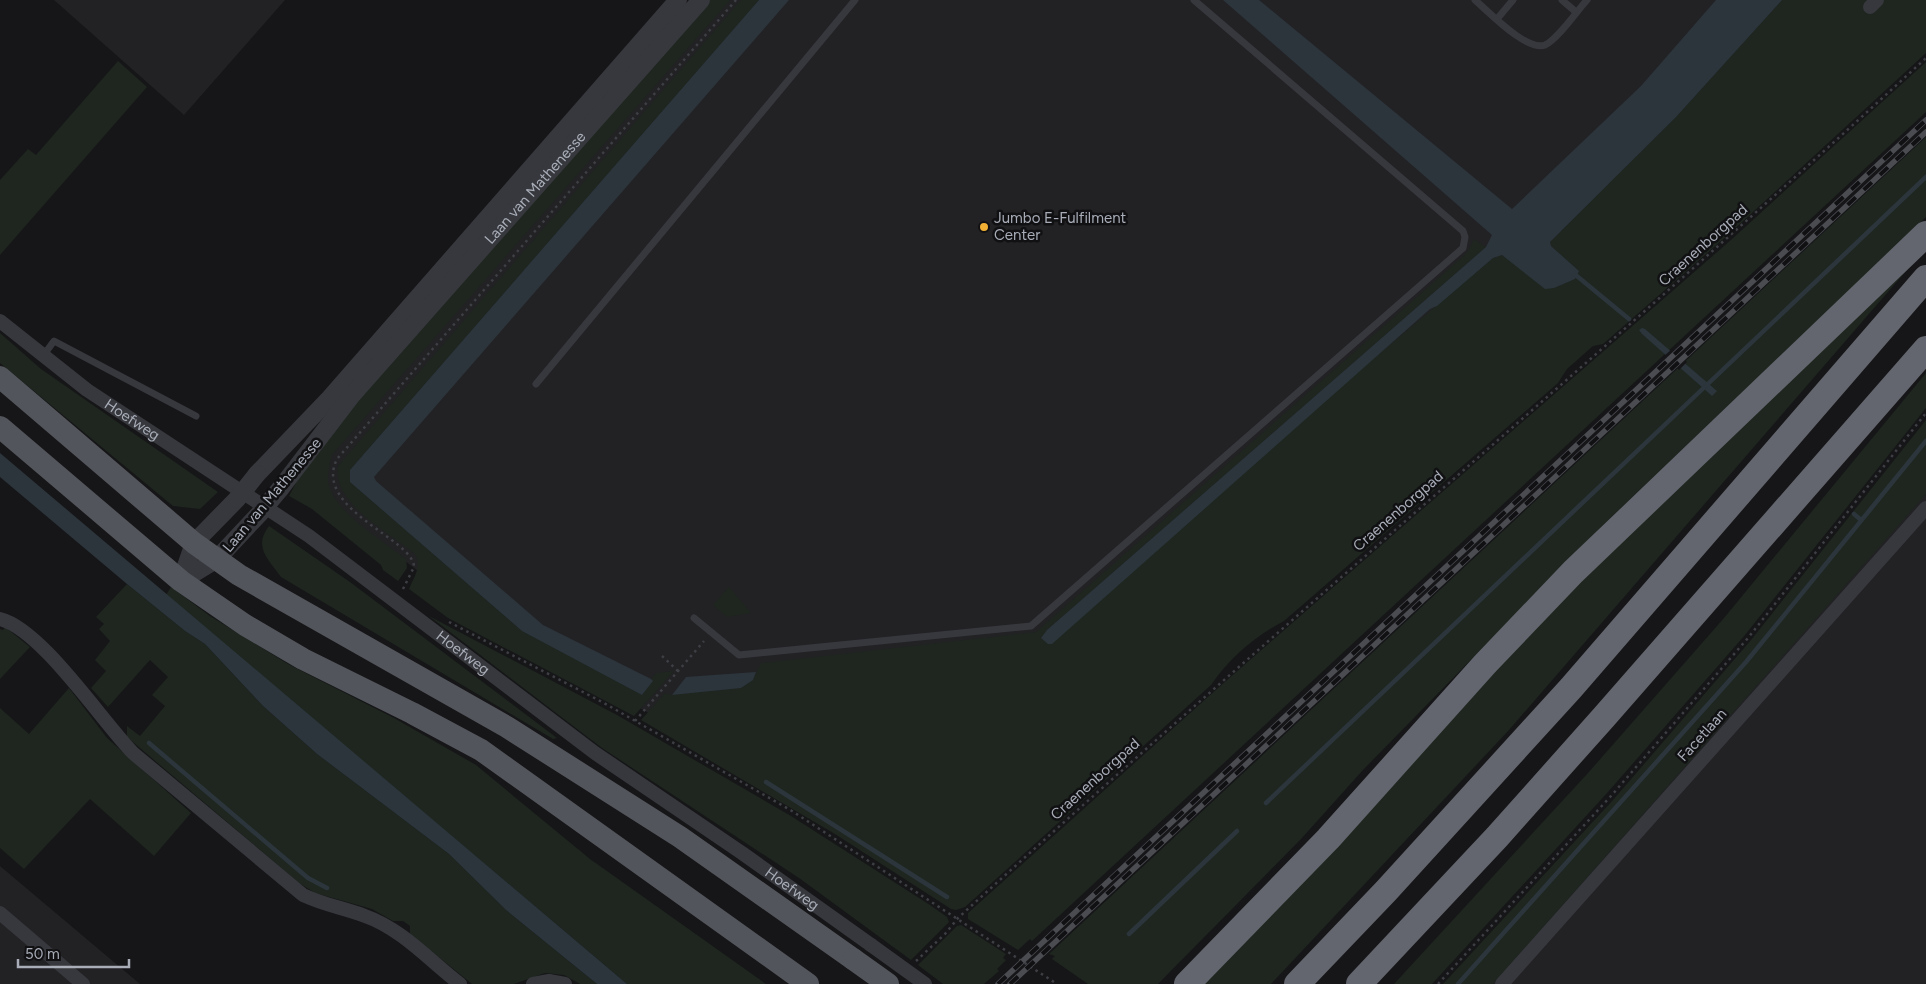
<svg xmlns="http://www.w3.org/2000/svg" width="1926" height="984" viewBox="0 0 1926 984" font-family="Figtree,sans-serif">
  <style>
    .built { fill: #222225 }
    .green { fill: #1e261f }
    .water { fill: #2c353c }
    .pier { fill: #161618 }
    .lines { fill: none; stroke-linecap: round; stroke-linejoin: round }
    .stream { stroke: #2c353c; stroke-width: 4.5 }
    .path { stroke: #3d3f44; stroke-width: 2.5; stroke-dasharray: 2.5 4; stroke-linecap: butt }
    .service { stroke: #37383d; stroke-width: 7 }
    .minor { stroke: #37383d; stroke-width: 14 }
    .tertiary { stroke: #37383d; stroke-width: 18 }
    .primary { stroke: #53555c; stroke-width: 22 }
    .motorway { stroke: #63666e; stroke-width: 26 }
    .rail-casing { stroke: #4a4c52; stroke-width: 5.5 }
    .rail { stroke: #111113; stroke-width: 4; stroke-dasharray: 11; stroke-linecap: butt }
    .minor-bridge { stroke: #37383d; stroke-width: 14 }
    .tertiary-bridge { stroke: #37383d; stroke-width: 18 }
    .primary-bridge { stroke: #53555c; stroke-width: 22 }
    .poi-dot { fill: #f2b134; stroke: #111113; stroke-width: 2 }
    .labels { text-anchor: middle; stroke-width: 5; stroke-linejoin: round; paint-order: stroke }
    .street-label { font-size: 15px; fill: #a8adb8; stroke: #111113 }
    .poi-label { font-size: 15px; fill: #a8adb8; stroke: #111113; text-anchor: start }
  </style>
  <rect width="100%" height="100%" fill="#161618"/>
  <path class="built" d="M54,0h231l-101,115z
    M726,0h1200l-968,891 -492,-283 -153,-118v-15z
    M1926,488v496h-443z
    M0,866l140,118h-140z"/>
  <path class="green" d="M710,0h20l-398,455c-3,11 -6,23 -2,34 11,27 53,52 76,70l1,9 -9,13 -15,-11 -2,-5 -69,-56 -23,-13 7,-13 -1,-5c128,-168 273,-322 415,-478z
    M741,0h18l-409,470v12l172,149 120,64 11,-14 -2,-2 5,-6 18,-2 -40,45 -186,-98 -39,-29c5,-12 13,-22 6,-35 -26,-22 -82,-49 -77,-88z
    M1782,0h144v53l-197,181 -126,110 -10,2 -26,23 -9,14 -274,238c-30,16 -53,36 -73,64l-246,222 -9,3 -5,-1 -116,-75 -194,-114 24,-27 7,2 69,-7 12,-8 8,-17 275,-31 431,-379 7,-14 12,8 -439,383 -5,8 451,-380 9,-3 52,33 21,-9 4,-8 -28,-25 -1,-4 126,-125z
    M118,61l29,26 -147,168v-75l28,-31 8,6z
    M1926,62v50l-894,829 -2,-2 -12,11 -50,-31v-6l250,-225 514,-449z
    M1926,137v80l-324,309 -239,244 -62,69 -143,145h-70l-36,-25 3,-3 -6,-2z
    M1926,248l-417,482 -238,254h-67l278,-307z
    M0,333l41,36 177,123 -18,17 -27,-3 -173,-143z
    M1926,373v35l-181,227 -137,157 -176,192h-38l194,-211 136,-155z
    M1926,420v74l-433,490h-50l170,-184 138,-160z
    M269,526l81,56 207,156 -4,1 -272,-162c-13,-18 -28,-30 -12,-51z
    M127,584l58,47 20,13 58,62 54,48 132,100 57,56 91,74h-17l-16,-9 -19,-2 -31,11h-42l-62,-50v-8l-7,-5h-10l-21,-12 -57,-16 -16,-10 -172,-146v-11l13,10 25,-30 -13,-11 16,-18 -18,-17 -42,47 -17,-19 15,-17 -11,-11 15,-19 -11,-12 5,-5 -8,-7z
    M171,587l39,29 78,48 106,54 82,47 114,94 176,125h-139l-461,-389z
    M729,587l22,26 -24,4 -14,-12z
    M429,616l188,99 174,101 139,89 17,12 2,5 -38,38 -112,-82 -197,-130z
    M5,627l25,20 -30,32v-50l3,1z
    M69,688l38,50 84,75 -37,43 -64,-57 -66,70 -24,-21v-140l29,26z
    M961,925l45,29 -3,4 3,2 -9,9 2,2 -15,13h-41l-25,-19 39,-39z"/>
  <path class="water" d="M759,0h30l-415,477 2,4 167,144 108,54 2,2 -11,14 -120,-64 -172,-149v-12z
    M1223,0h36l253,209 129,-123 75,-86h66l-106,117 -126,125 1,4 28,25 -4,8 -21,9 -9,1 -43,-34 -9,3 -56,48 -7,3 -378,335h-4l-7,-6 6,-8 439,-383 6,-12z
    M1642,328l3,1 72,62 -5,5 -70,-62 -3,-4z
    M0,453l627,531h-30l-91,-74 -57,-56 -132,-100 -54,-48 -58,-62 -20,-13 -58,-47 -127,-107z
    M756,672l-3,8 -12,8 -69,7 14,-18z"/>
  <path class="pier" d="M1672,349l15,13 -8,8 -15,-14z"/>
  <g class="lines">
    <path class="stream" d="M1572,272l57,47
      M1854,514l7,6
      M149,743l159,135 19,10
      M766,782l181,115
      M1266,803l660,-626
      M1129,934l108,-103
      M1458,984l288,-322 180,-221"/>
    <path class="path" d="M403,589l11,-22c0,-28 -102,-58 -77,-108l399,-459
      M449,622l155,81 188,108 265,173
      M662,656l16,15
      M635,721l69,-80
      M916,961l29,-27 13,-16c319,-291 651,-568 968,-860
      M1438,984l173,-188 137,-158 178,-225"/>
    <path class="service" d="M1475,0c14,12 52,52 70,45 12,-5 32,-34 42,-45
      M1562,0l14,12
      M1497,19l16,-19
      M43,356l11,-15 142,75
      M536,384l319,-384
      M694,618l45,37 292,-29 432,-378 2,-11 -2,-6 -269,-231"/>
    <g class="minor">
      <path d="M1870,7l7,-7"/>
      <path id="s1" d="M0,321l87,69 222,146 286,217 147,100 129,92"/>
      <path d="M0,619c41,10 101,101 133,134l170,142c21,10 41,13 62,21 37,13 65,45 95,68"/>
      <path d="M0,913l83,71"/>
      <path d="M533,984l16,-3 16,3"/>
      <path d="M1502,984l424,-476"/>
    </g>
    <g class="tertiary">
      <path d="M257,474l73,-76 348,-398"/>
      <path id="s2" d="M280,489l72,-94 349,-395"/>
      <path d="M181,581l36,-22 43,-46"/>
      <path d="M181,581l13,-38 43,-44"/>
    </g>
    <path class="primary" d="M0,377l194,166 45,32 268,152 173,110 173,122
      M0,427l181,154 64,44 58,34 109,54 69,37 327,234"/>
    <path class="motorway" d="M1187,984l141,-145 157,-175 88,-92 353,-338
      M1297,984l89,-93 185,-203 355,-410
      M1359,984l138,-147 107,-120 322,-368"/>
    <g class="rail-casing">
      <path id="rail" d="M998,984l928,-864
        M1010,984l916,-852"/>
    </g>
    <use href="#rail" class="rail"/>
    <path class="minor-bridge" d="M871,945l54,39"/>
    <path class="tertiary-bridge" d="M237,499l20,-25
      M260,513l20,-24"/>
    <path class="primary-bridge" d="M853,959l35,25"/>
  </g>
  <circle class="poi-dot" cx="984" cy="227" r="5"/>
  <g class="labels">
    <g class="street-label">
      <text dy="5" stroke="none"><textPath href="#s2" startOffset="395">Laan van Mathenesse</textPath></text>
      <text transform="translate(1703 245) rotate(-42)" y="5">Craenenborgpad</text>
      <text dy="5" stroke="none"><textPath href="#s1" startOffset="165">Hoefweg</textPath></text>
      <text transform="translate(272 495) rotate(-50)" y="5">Laan van Mathenesse</text>
      <text transform="translate(1398 511) rotate(-41)" y="5">Craenenborgpad</text>
      <text dy="5" stroke="none"><textPath href="#s1" startOffset="570">Hoefweg</textPath></text>
      <text transform="translate(1702 735) rotate(-48)" y="5">Facetlaan</text>
      <text transform="translate(1095 779) rotate(-42)" y="5">Craenenborgpad</text>
      <text dy="5" stroke="none"><textPath href="#s1" startOffset="975">Hoefweg</textPath></text>
    </g>
    <g class="poi-label">
      <text x="994" y="223">Jumbo E-Fulfilment<tspan x="994" dy="17">Center</tspan></text>
    </g>
  </g>
  <path d="M18 959v8h111v-8" fill="none" stroke="#a8adb8" stroke-width="2.5"/>
  <text x="25" y="959" font-size="15" fill="#a8adb8" stroke="#111113" stroke-width="4" paint-order="stroke">50 m</text>
</svg>
